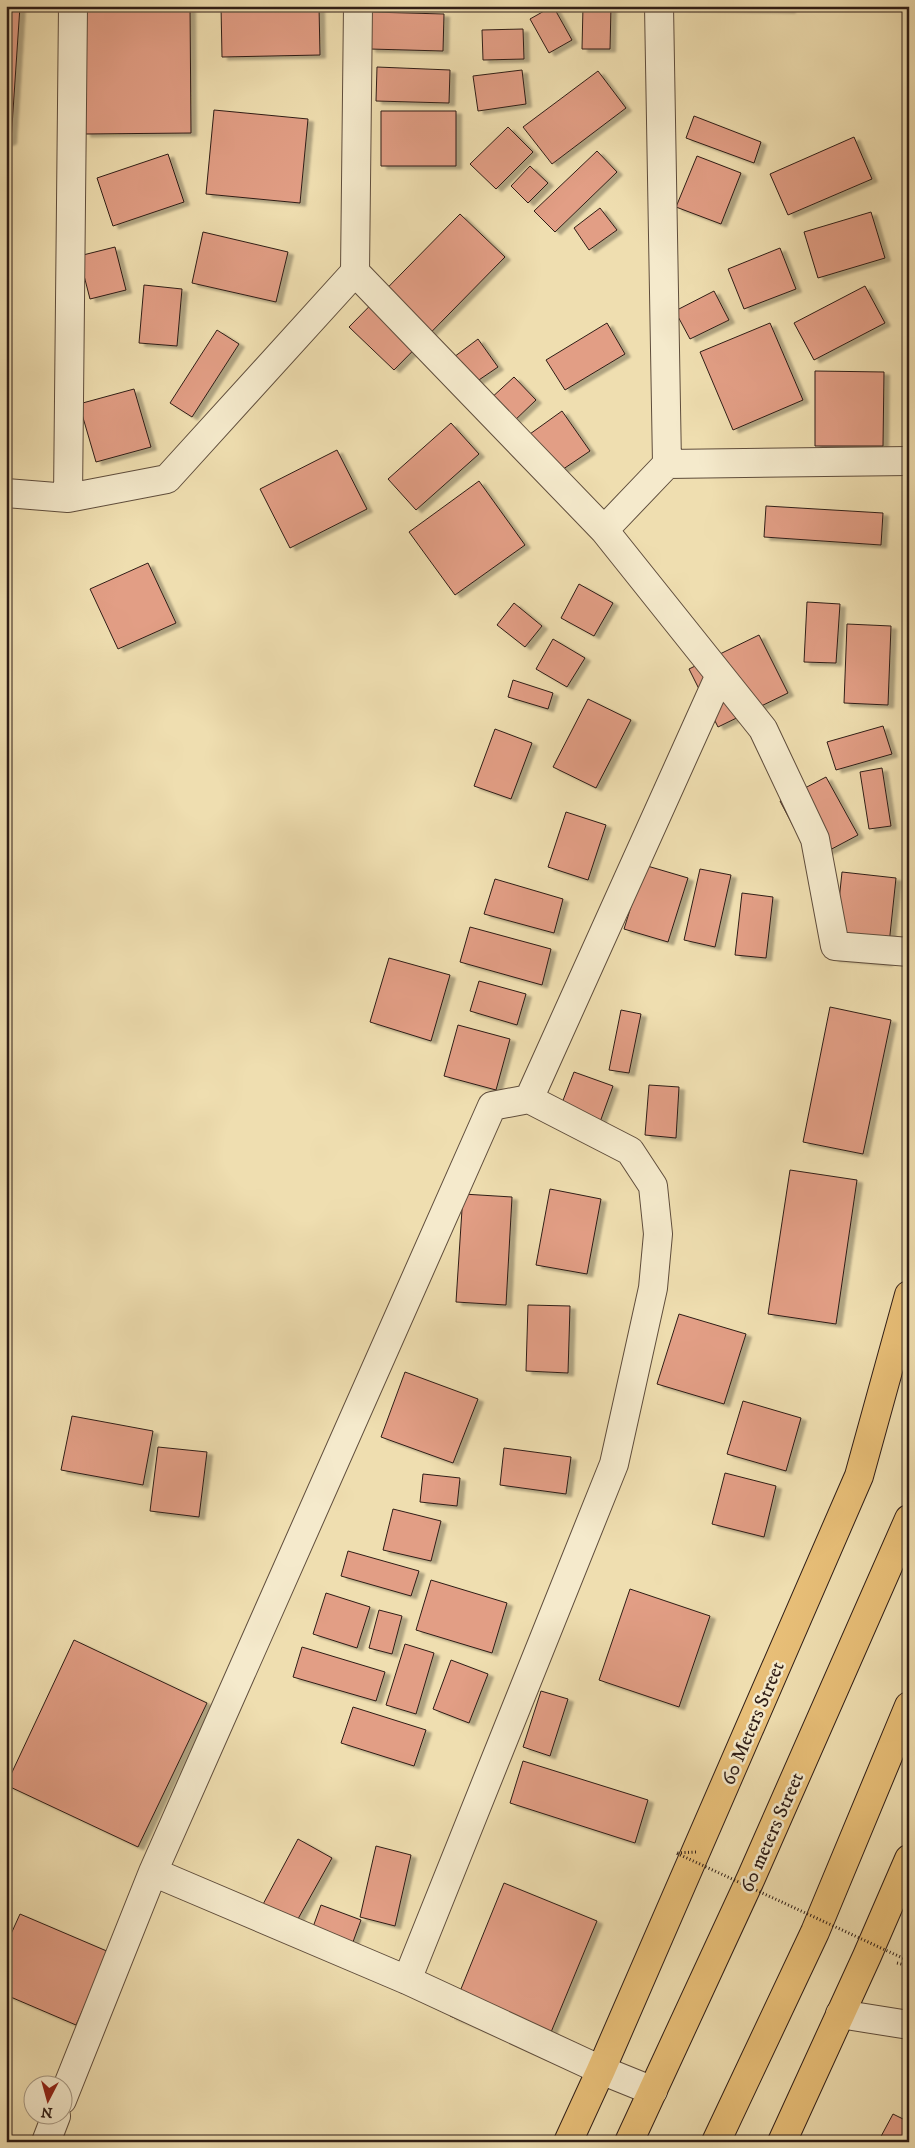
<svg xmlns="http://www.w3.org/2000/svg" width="915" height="2148" viewBox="0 0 915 2148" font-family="'IM FELL DW Pica',serif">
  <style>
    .building { fill: #e29e85; stroke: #2f1d16; filter: url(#shadow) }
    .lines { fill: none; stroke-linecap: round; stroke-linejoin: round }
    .minor-casing { stroke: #5f4d3c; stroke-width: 30 }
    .primary-casing { stroke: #2f1d16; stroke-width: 30 }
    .trunk-casing { stroke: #2f1d16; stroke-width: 30 }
    .path { stroke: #2f1d16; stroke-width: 3; stroke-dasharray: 1 2.5; stroke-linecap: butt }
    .minor { stroke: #f5eacc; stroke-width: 28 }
    .primary { stroke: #e8bf78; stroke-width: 28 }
    .trunk { stroke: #e8bf78; stroke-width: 28 }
    .path-bridge { stroke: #2f1d16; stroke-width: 3; stroke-dasharray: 1 2.5; stroke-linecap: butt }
    .labels { text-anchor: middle; stroke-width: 5; stroke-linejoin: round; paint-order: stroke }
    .street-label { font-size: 20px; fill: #2f1d16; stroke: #f5eacc }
  </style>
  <defs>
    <filter id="shadow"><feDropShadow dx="5.5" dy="3" stdDeviation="1" flood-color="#0004"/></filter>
  </defs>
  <rect width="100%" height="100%" fill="#efdeb0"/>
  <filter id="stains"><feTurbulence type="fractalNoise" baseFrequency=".004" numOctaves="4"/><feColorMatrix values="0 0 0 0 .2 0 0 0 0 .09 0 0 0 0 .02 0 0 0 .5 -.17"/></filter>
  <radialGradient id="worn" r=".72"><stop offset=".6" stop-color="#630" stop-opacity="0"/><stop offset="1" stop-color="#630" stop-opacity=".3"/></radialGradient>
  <path class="building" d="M6,6h14l-9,135 -5,2z
    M83,6h107l1,127 -106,1z
    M221,6h98l1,49 -98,2z
    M553,6l19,34 -23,13 -19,-34z
    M583,6h28l-1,43h-28z
    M682,6h108v4l-108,-2z
    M371,12l73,2 -1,37 -73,-2z
    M523,29l1,30 -41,1 -1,-30z
    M377,67l73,3 -1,33 -73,-2z
    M522,70l4,34 -48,7 -5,-35z
    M598,71l28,37 -74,56 -29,-37z
    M214,110l94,9 -8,84 -94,-9z
    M381,111h75v55h-75z
    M694,116l67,26 -7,21 -68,-25z
    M508,127l25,25 -37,37 -26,-25z
    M854,137l18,42 -84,36 -18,-41z
    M597,151l20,21 -62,60 -21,-21z
    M168,154l16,48 -71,24 -16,-48z
    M697,156l44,17 -20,51 -45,-17z
    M530,166l18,17 -20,20 -17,-17z
    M600,208l17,22 -28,20 -15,-22z
    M871,212l14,46 -67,20 -14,-46z
    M460,214l45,43 -111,113 -45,-43z
    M203,232l85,20 -12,50 -84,-19z
    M115,247l11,43 -36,9 -11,-43z
    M780,248l16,41 -52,20 -16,-40z
    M144,285l38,4 -5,57 -38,-3z
    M865,286l20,37 -71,37 -20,-37z
    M714,291l15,29 -39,19 -15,-28z
    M607,323l18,31 -60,36 -19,-30z
    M770,323l33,77 -70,30 -33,-78z
    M217,330l22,14 -47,73 -22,-14z
    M478,339l20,28 -25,17 -19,-27z
    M815,371l69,1 -1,74h-68z
    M514,377l22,23 -24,23 -23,-23z
    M134,389l17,58 -55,15 -17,-58z
    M562,411l28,40 -40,27 -27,-39z
    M451,423l28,31 -63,56 -28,-31z
    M337,450l30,59 -77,39 -30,-59z
    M479,481l46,64 -70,50 -46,-63z
    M766,506l117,7 -2,32 -117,-8z
    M148,563l28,60 -58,26 -28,-60z
    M579,584l34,19 -19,33 -33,-18z
    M807,602l33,2 -4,59 -32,-1z
    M514,603l28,23 -17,21 -28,-22z
    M847,624l44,2 -3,79 -44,-2z
    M759,635l29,58 -70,34 -29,-58z
    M553,639l32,19 -18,29 -31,-18z
    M513,680l40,13 -5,16 -40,-12z
    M588,699l43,21 -35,68 -43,-21z
    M883,726l9,28 -56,16 -9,-28z
    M495,729l37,14 -21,56 -37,-13z
    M882,768l9,58 -22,3 -9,-57z
    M826,777l32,58 -47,25 -31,-59z
    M566,812l40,13 -18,55 -40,-13z
    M644,865l44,13 -20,64 -44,-13z
    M700,869l31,6 -16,72 -31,-7z
    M842,872l54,6 -9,85 -54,-5z
    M495,879l68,20 -9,34 -70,-19z
    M742,893l31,4 -7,61 -31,-3z
    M470,927l81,22 -9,36 -82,-23z
    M389,958l61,17 -19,66 -61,-19z
    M479,981l47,13 -9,31 -47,-14z
    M830,1007l61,13 -28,134 -60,-12z
    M621,1010l20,4 -12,59 -20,-3z
    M458,1025l52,14 -14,51 -52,-14z
    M574,1072l39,14 -18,50 -40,-15z
    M649,1085l30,2 -3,51 -31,-3z
    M790,1170l67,10 -21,144 -68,-10z
    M550,1189l51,10 -14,75 -51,-9z
    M463,1194l49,3 -6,108 -50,-3z
    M528,1305l42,1 -2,67 -42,-2z
    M679,1314l67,20 -22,70 -67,-20z
    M405,1372l73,27 -25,64 -72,-26z
    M743,1401l58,17 -15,53 -59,-17z
    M72,1416l81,15 -10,54 -82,-15z
    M158,1447l49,5 -8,65 -49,-6z
    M504,1448l67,9 -5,37 -66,-9z
    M725,1473l51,13 -12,51 -52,-13z
    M423,1474l37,4 -3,28 -37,-4z
    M393,1509l48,12 -10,40 -48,-11z
    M348,1551l71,20 -8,25 -70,-20z
    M431,1580l76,23 -15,50 -76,-23z
    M630,1589l80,27 -31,91 -80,-27z
    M326,1593l44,14 -13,41 -44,-14z
    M379,1610l23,6 -10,38 -23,-6z
    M74,1640l133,63 -69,144 -132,-62z
    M405,1644l29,9 -18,61 -30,-9z
    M302,1647l83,25 -9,29 -83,-24z
    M451,1660l37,14 -19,49 -36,-14z
    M541,1691l27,8 -18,57 -27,-9z
    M353,1707l73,23 -12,36 -73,-23z
    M523,1761l125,39 -13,43 -125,-40z
    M298,1839l34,19 -38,68 -33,-18z
    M376,1846l35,9 -16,71 -35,-9z
    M504,1883l93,38 -55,133 -92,-38z
    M321,1905l40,15 -8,22 -40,-15z
    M20,1914l89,38 -33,73 -70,-30v-50z
    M893,2114l16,8v20h-31z"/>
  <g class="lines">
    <g class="minor-casing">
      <path id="minor" d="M659,6l8,458
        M355,272l249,258 159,199 52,110 20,107 74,6
        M6,493l62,5 99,-19 188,-207 3,-266
        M68,498l5,-492
        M604,530l63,-66 242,-3
        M153,1872l254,108 194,90 52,21
        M407,1980l207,-516 39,-176 5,-54 -5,-48 -23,-35 -101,-52
        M840,2014l69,11
        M62,2100l91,-228 339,-766 37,-7 190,-422
        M46,2142l10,-26"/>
    </g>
    <g class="primary-casing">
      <path id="primary" d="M568,2142l33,-72 258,-594 50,-181
        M782,2142l85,-186 42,-97"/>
    </g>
    <g class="trunk-casing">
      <path id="trunk" d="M629,2142l122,-264 158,-359
        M716,2142l99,-210 94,-226"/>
    </g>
    <path class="path" d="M897,1963l12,3"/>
    <use href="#minor" class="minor"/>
    <use href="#primary" class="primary"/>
    <use href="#trunk" class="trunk"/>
    <path class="path-bridge" d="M696,1852l-20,1 233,108"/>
  </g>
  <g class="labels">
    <g class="street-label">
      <text transform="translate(752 1723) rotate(-67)" y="7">60 Meters Street</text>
      <text transform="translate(771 1832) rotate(-66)" y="7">60 meters Street</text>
    </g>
  </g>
  <rect width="915" height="2148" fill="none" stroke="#efdeb0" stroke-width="25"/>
  <rect x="8" y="8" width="900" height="2133" fill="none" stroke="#2f1d16" stroke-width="2.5"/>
  <rect x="12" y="12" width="890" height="2123" fill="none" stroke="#2f1d16"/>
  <g transform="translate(48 2100) rotate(186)"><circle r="24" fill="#f5eacc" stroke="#a69883"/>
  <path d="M0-4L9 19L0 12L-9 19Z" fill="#8f2418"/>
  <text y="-8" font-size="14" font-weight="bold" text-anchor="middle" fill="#2f1d16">N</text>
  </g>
  <rect width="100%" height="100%" filter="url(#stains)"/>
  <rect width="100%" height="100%" fill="url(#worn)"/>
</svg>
